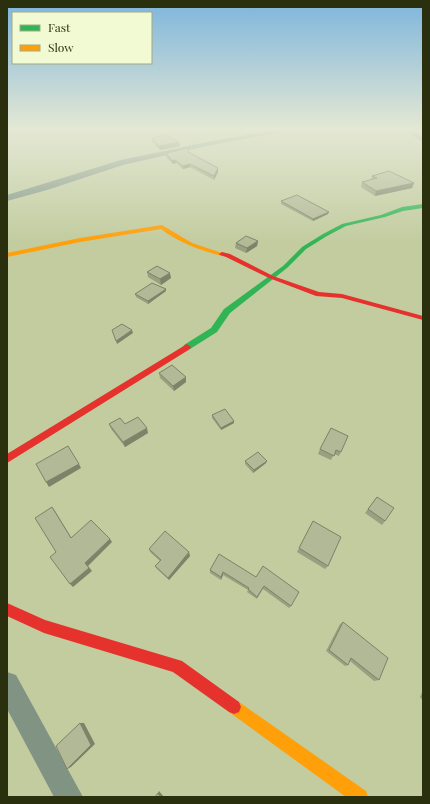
<svg xmlns="http://www.w3.org/2000/svg" width="430" height="804" viewBox="0 0 430 804" font-family="'Playfair Display',serif">
  <style>
    .lines { fill: none; stroke-linecap: round; stroke-linejoin: round }
    .street { fill: #819484; fill-rule: evenodd }
    .fast { fill: #30b455; fill-rule: evenodd }
    .slow { fill: #ff9f0a; fill-rule: evenodd }
    .jam { fill: #e5322d; fill-rule: evenodd }
    .wall { fill: #999f81 }
    .shaded-wall { fill: #7d8269 }
    .building { fill: #b2b996; stroke: #7d8269 }
  </style>
  <rect width="100%" height="100%" fill="#c2cc9f"/>
  <g class="lines">
    <path class="street" d="M275,130h17l-85,16 -84,19 -76,25 -40,11v-6l114,-35 86,-18z
      M404,130h9l10,7v5z
      M7,672l9,3 67,122h-29l-47,-88z"/>
    <path class="fast" d="M423,204v4l-20,3 -18,6 -39,9 -19,10 -21,13 -19,19 -57,45 -13,19 -27,17h-6l-1,-2 1,-2 27,-17 13,-19 59,-43 19,-19 21,-13 19,-10 39,-9 21,-8z"/>
    <path class="slow" d="M162,225l30,18 33,11 -3,2c-22,-6 -43,-13 -61,-27l-81,13 -73,15v-4l73,-15z
      M234,700l5,2 127,89 2,6h-22l-117,-85 -2,-5 2,-5z"/>
    <path class="jam" d="M222,252l8,2 43,22 46,16 23,2 81,22v4l-81,-22 -26,-2 -47,-18 -43,-21 -6,-2 -1,-1z
      M187,344l4,3 -1,2 -183,114v-9z
      M7,603l38,17 137,41 57,41 2,5 -2,5 -5,2 -5,-2 -56,-40 -129,-39 -37,-17z"/>
  </g>
  <path class="wall" d="M152,138l28,8 -20,4 -8,-8z
    M189,152l29,16v4l-4,8 -24,-13 -7,2 -7,-6 -3,1 -7,-7v-4z
    M372,176l42,7 -2,5 -37,8 -14,-9 1,-5 9,-2z
    M281,201l47,13 -15,7 -32,-17z
    M258,241l-1,5 -11,7 -11,-5 1,-5z
    M147,272l24,6 -10,7 -13,-8z
    M166,291l-18,13 -12,-7 -1,-3z
    M159,373l27,9 -12,9 -14,-13z
    M212,415l22,8 -13,7 -9,-12z
    M109,424h16l23,9 -23,14 -14,-18z
    M348,436l-9,20 -5,-2 -3,6 -13,-6 2,-5z
    M245,461h22l-1,2 -13,10 -8,-9z
    M377,497l8,24 -3,4 -17,-12z
    M313,521l15,45 -3,3 -28,-17z
    M149,549l41,7 -21,24 -12,-11 -2,-3 5,-5 -10,-9z
    M210,570l46,7 35,29 -2,2 -26,-19 -6,10 -10,-7 1,-2 -25,-15 -2,5 -11,-7z
    M343,622l36,58 -5,1 -24,-20 -2,4 -3,1 -19,-15 14,-27z
    M423,690v11l-3,-4z"/>
  <path class="shaded-wall" d="M179,142l1,4 -20,4 -1,-4z
    M175,160l1,3 -3,1 -1,-3z
    M190,164v3l-7,2v-3z
    M218,168v4l-4,8v-4z
    M414,183l-2,5 -37,8 1,-5z
    M329,212l-1,2 -15,7v-2z
    M258,241l-1,5 -11,7 1,-5z
    M170,273l1,5 -10,7 -1,-6z
    M166,289v2l-18,13v-3z
    M132,330l1,3 -16,11 -1,-3z
    M186,377v5l-12,9 -1,-5z
    M234,421v2l-13,7v-2z
    M147,428l1,5 -23,14 -2,-5z
    M267,461l-1,2 -13,10 1,-3z
    M79,464l2,4 -32,19 -3,-5z
    M52,507l3,4 19,31 -3,-4z
    M110,539l2,3 -24,24 4,5 -19,16 -3,-3 15,-21z
    M189,552l1,4 -21,24 -1,-2z
    M223,572v3l-2,5v-3z
    M80,723h4l11,21 -24,23 -4,2z
    M159,791l5,6h-4l-2,-4z"/>
  <path class="building" d="M167,135l12,7 -20,4 -7,-8z
    M189,148l-1,4 30,16 -4,8 -24,-12 -7,2 -8,-6 -3,1 -6,-8z
    M389,171l25,12 -38,8 -14,-9 15,-4 -5,-2z
    M297,195l32,17 -16,7 -32,-18z
    M246,236l12,5 -11,7 -11,-5z
    M157,266l13,7 -10,6 -13,-7z
    M152,283l14,6 -18,12 -13,-7z
    M122,324l10,6 -16,11 -4,-11z
    M172,365l14,12 -13,9 -14,-13z
    M225,409l9,12 -13,7 -9,-13z
    M138,417l9,11 -24,14 -14,-18 11,-6 5,6z
    M331,428l17,8 -7,16 -5,-2 -2,6 -14,-7z
    M68,446l11,18 -33,18 -10,-18z
    M258,452l9,9 -13,9 -9,-9z
    M377,497l17,11 -9,13 -17,-12z
    M52,507l19,31 20,-18 19,19 -25,24 4,5 -19,16 -20,-27 6,-5 -21,-34z
    M313,521l28,16 -13,29 -29,-18z
    M165,531l24,21 -21,26 -13,-12 6,-6 -12,-11z
    M219,554l37,23 7,-11 36,26 -8,14 -27,-20 -7,11 -9,-8 1,-1 -26,-16 -2,5 -11,-7z
    M343,622l45,36 -9,22 -28,-22 -3,7 -19,-15z
    M80,723l11,22 -24,24 -11,-23z
    M158,793l2,4h-5z"/>
  <linearGradient id="sky" x2="0" y2="1"><stop stop-color="#7eb5dc"/><stop offset="0.53" stop-color="#e4e8d4"/><stop offset="1" stop-color="#e4e8d4" stop-opacity="0"/></linearGradient>
  <rect width="430" height="243" fill="url(#sky)"/>
  <rect width="430" height="804" fill="none" stroke="#2a300e" stroke-width="16"/>
  <rect x="12" y="12" width="140" height="52" fill="#f1fad2" stroke="#a1a984"/>
  <rect x="20" y="25" width="20" height="6" fill="#30b455" stroke="#a1a984"/>
  <text x="48" y="32" font-size="12" fill="#2a300e">Fast</text>
  <rect x="20" y="45" width="20" height="6" fill="#ff9f0a" stroke="#a1a984"/>
  <text x="48" y="52" font-size="12" fill="#2a300e">Slow</text>
</svg>
